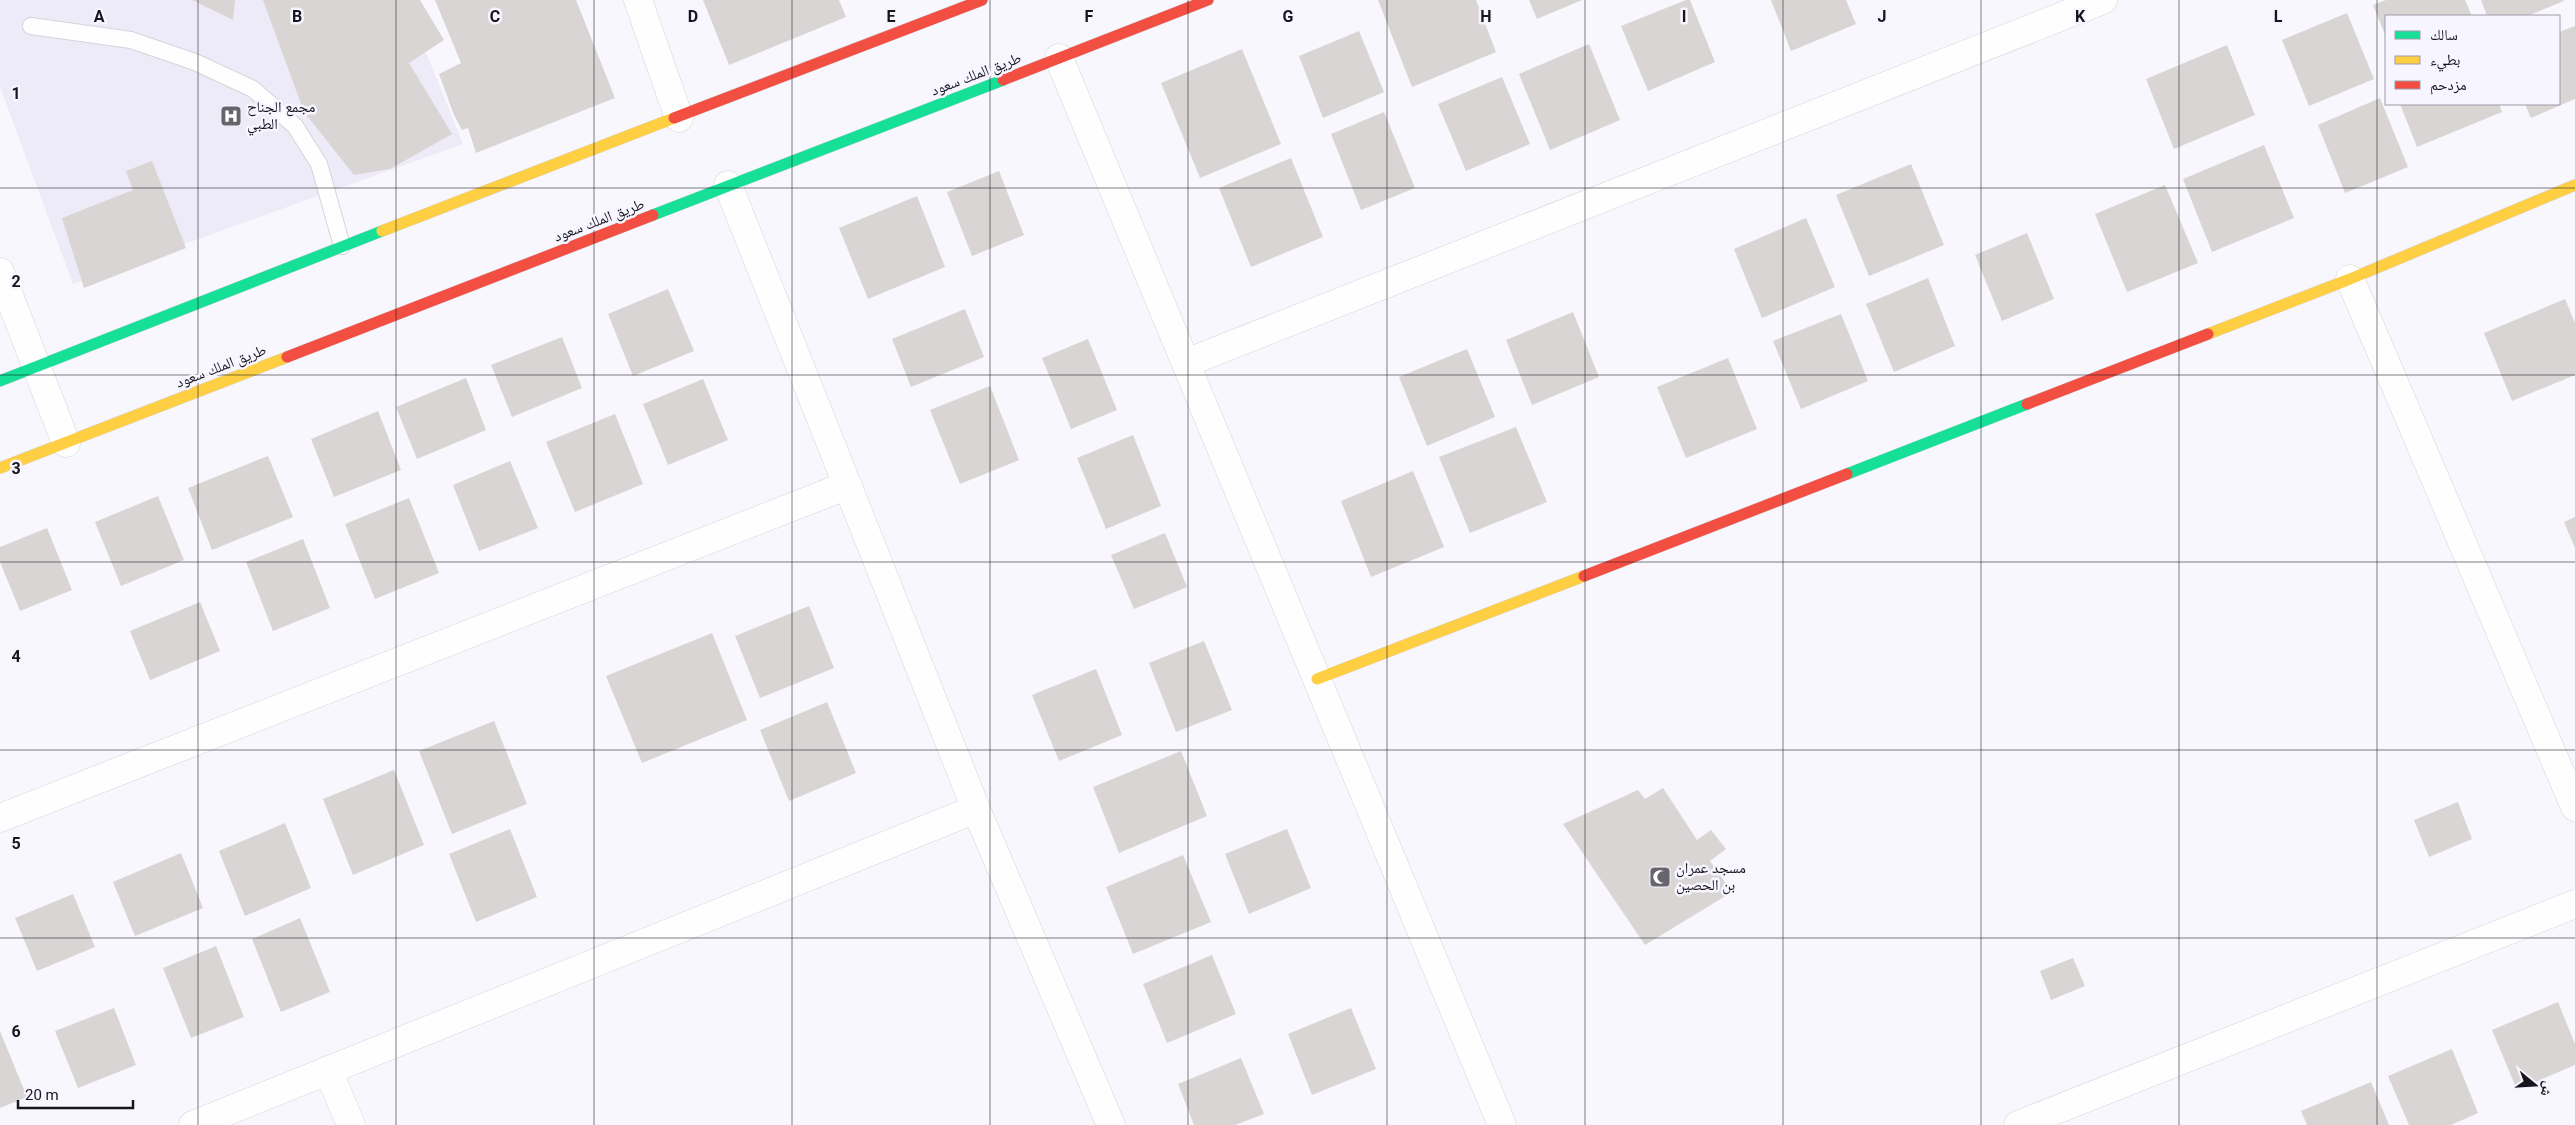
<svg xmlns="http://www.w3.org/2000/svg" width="2575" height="1125" viewBox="0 0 2575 1125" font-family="Roboto,'Noto Naskh Arabic',sans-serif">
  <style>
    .built { fill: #edebf8 }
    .building { fill: #d9d5d4 }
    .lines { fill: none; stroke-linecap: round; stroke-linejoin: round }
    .lane-casing { stroke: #d6d4db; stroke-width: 18 }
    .street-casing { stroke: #d6d4db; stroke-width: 29 }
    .fast-casing { stroke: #d6d4db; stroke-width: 12 }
    .slow-casing { stroke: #d6d4db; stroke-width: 12 }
    .jam-casing { stroke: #d6d4db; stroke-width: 12 }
    .lane { stroke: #fefeff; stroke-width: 16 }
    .street { stroke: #fefeff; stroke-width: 28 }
    .fast { stroke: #16e098; stroke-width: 11 }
    .slow { stroke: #ffcf43; stroke-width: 11 }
    .jam { stroke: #f24e42; stroke-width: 11 }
    .grid { fill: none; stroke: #17151e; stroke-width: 1; stroke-opacity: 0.55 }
    .labels { text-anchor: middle; stroke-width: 5; stroke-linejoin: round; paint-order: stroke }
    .street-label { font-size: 15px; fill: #17151e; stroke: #f7f5ff }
    .poi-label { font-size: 15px; fill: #17151e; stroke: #f7f5ff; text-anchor: start }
    .grid-label { font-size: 16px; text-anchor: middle; font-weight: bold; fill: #17151e; stroke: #f7f5ff; stroke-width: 5; stroke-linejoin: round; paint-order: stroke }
  </style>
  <rect width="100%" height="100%" fill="#f8f7fd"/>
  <path class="built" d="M0,0h405l58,144 -390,140 -73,-197z"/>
  <path class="building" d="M192,0h43l-2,20z
    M263,0h157l24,40 -35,23 43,71 -62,35 -36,6 -50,-63z
    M435,0h141l39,98 -139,55 -8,-25 -6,2 -8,-15 -15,-41 22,-11z
    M703,0h136l7,17 -117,48z
    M1378,0h98l20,52 -84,35z
    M1529,0h53l-45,19z
    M1686,0h4l25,62 -67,29 -27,-65z
    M1771,0h75l10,24 -65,27z
    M2386,0h79l7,16h-86v21l-13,-32z
    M2481,0h82l1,1 -37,15h-40z
    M2347,13l27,66 -65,27 -27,-66z
    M2575,26v73l-44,19 -6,-14h34v-72z
    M1359,31l25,61 -61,26 -24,-62z
    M1589,44l31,76 -70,30 -31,-76z
    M2227,45l28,70 -81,34 -28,-70z
    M1242,49l39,95 -81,34 -39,-95z
    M1502,77l28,67 -64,27 -28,-67z
    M2380,98l28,69 -63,26 -27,-68z
    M2400,104h99l3,8 -85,35z
    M1384,112l31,76 -54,22 -30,-76z
    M2264,145l30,73 -82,34 -29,-73z
    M1291,158l32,79 -72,30 -32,-79z
    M152,161l34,87 -102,40 -22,-70 71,-28 -7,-19z
    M1911,164l33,81 -75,31 -33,-81z
    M999,171l25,64 -52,21 -25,-64z
    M2165,185l33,78 -71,29 -32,-78z
    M917,196l28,71 -77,32 -29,-71z
    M1806,218l29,69 -73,31 -28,-69z
    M2027,233l27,66 -52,22 -27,-66z
    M1928,278l27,68 -61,26 -28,-68z
    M668,289l26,62 -61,25 -25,-62z
    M2565,299l10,24v52l-63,26 -28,-68z
    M965,309l19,48 -73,30 -19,-48z
    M1573,312l26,65 -67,28 -26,-65z
    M1841,314l27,67 -67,28 -28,-68z
    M562,337l20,51 -70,29 -21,-52z
    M1088,339l29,71 -46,19 -29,-71z
    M1467,349l28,68 -68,29 -28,-69z
    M1728,358l29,71 -71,29 -29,-71z
    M466,378l20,52 -69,29 -21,-52z
    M703,379l25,61 -60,25 -25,-61z
    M990,386l29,74 -59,24 -30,-74z
    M378,411l23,59 -67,27 -23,-58z
    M615,414l28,70 -68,28 -29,-70z
    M1516,427l31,75 -77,31 -31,-76z
    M1133,435l28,71 -55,23 -29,-71z
    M268,456l25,61 -81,33 -24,-62z
    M510,461l28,67 -59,23 -26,-66z
    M1413,471l31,76 -73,30 -30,-76z
    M158,496l26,64 -63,26 -26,-64z
    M409,498l30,75 -64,26 -30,-75z
    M2575,517v31l-11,-26z
    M47,528l25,62 -52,21 -20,-49v-15z
    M1165,533l22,54 -53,22 -23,-54z
    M303,539l27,69 -57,23 -27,-69z
    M200,602l20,49 -70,29 -20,-49z
    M809,606l25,62 -74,30 -25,-62z
    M712,633l35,87 -105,43 -36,-87z
    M1204,641l28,69 -56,22 -27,-69z
    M1096,669l26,66 -63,26 -27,-66z
    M827,702l29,71 -67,28 -29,-71z
    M494,721l33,83 -75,30 -33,-83z
    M1181,751l26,65 -88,37 -26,-66z
    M394,770l30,75 -71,30 -30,-76z
    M1663,788l34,52 14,-10 15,19 -16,12 22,31 -87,53 -82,-121 75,-34 7,9z
    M2458,802l14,37 -43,18 -15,-37z
    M285,823l26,65 -66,28 -26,-65z
    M510,829l27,68 -61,25 -27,-68z
    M1287,829l24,59 -62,26 -24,-60z
    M181,853l22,55 -68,28 -22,-54z
    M1183,855l28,67 -78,32 -27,-67z
    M73,894l22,53 -58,24 -22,-53z
    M300,918l30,74 -49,20 -29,-73z
    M216,946l28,71 -53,21 -28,-70z
    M1212,955l24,59 -69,29 -24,-59z
    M2073,958l12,28 -34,14 -11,-29z
    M2558,1002l17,42v21l-58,25 -25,-60z
    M114,1008l22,57 -58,23 -23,-57z
    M1351,1008l25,61 -64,26 -24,-61z
    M0,1031l27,66 -27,11z
    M2452,1049l26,64 -27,12h-42l-21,-49z
    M1241,1058l23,56 -29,11h-41l-16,-41z
    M2371,1082l18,43h-82l-6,-14z"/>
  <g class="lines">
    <g class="lane-casing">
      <path id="lane" d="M31,26l100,14 64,22 58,27 42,37 24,38 23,82"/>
    </g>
    <g class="street-casing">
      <path id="street" d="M638,0l41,118
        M1059,58l443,1067
        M728,185l248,624 135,316
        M0,272l66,171
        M2350,279l225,528
        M1186,363l917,-363
        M0,818l848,-333
        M328,1070l23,55
        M193,1125l783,-316
        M2018,1125l557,-221"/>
    </g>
    <g class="fast-casing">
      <path id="fast" d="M653,215l350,-135
        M0,381l382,-150
        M1847,474l180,-70"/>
    </g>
    <g class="slow-casing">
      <path id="slow" d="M382,231l292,-113
        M2208,334l142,-55 225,-94
        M0,468l287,-111
        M1317,679l267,-103"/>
    </g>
    <g class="jam-casing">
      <path id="jam" d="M1003,80l205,-80
        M674,118l308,-118
        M287,357l366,-142
        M2027,404l181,-70
        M1584,576l263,-102"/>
    </g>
    <use href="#lane" class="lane"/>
    <use href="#street" class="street"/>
    <use href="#fast" class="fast"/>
    <use href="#slow" class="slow"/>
    <use href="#jam" class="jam"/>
  </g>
  <path class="grid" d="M198,0v1125M396,0v1125M594,0v1125M792,0v1125M990,0v1125M1188,0v1125M1387,0v1125M1585,0v1125M1783,0v1125M1981,0v1125M2179,0v1125M2377,0v1125M0,188h2575M0,375h2575M0,562h2575M0,750h2575M0,938h2575"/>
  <defs>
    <g id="hospital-square" transform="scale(1.125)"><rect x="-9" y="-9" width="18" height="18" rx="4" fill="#66646c" stroke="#f7f5ff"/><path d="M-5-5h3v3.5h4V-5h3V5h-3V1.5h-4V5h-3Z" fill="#fff"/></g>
    <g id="mosque-square" transform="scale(1.125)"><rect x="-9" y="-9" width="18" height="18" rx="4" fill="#66646c" stroke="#f7f5ff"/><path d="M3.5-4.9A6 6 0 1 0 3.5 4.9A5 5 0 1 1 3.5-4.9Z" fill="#fff"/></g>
  </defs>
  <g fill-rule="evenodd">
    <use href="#hospital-square" x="231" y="116"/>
    <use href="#mosque-square" x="1660" y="877"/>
  </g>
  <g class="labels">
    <g class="street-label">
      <text transform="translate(976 74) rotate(-21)" y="5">طريق الملك سعود</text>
      <text transform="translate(599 220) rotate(-21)" y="5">طريق الملك سعود</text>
      <text transform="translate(221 366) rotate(-21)" y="5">طريق الملك سعود</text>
    </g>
    <g class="poi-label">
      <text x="247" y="112">مجمع الجناح<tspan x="247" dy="17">الطبي</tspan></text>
      <text x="1676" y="873">مسجد عمران<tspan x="1676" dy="17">بن الحصين</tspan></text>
    </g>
  </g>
  <g class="grid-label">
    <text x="99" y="22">A</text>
    <text x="297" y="22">B</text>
    <text x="495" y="22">C</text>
    <text x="693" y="22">D</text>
    <text x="891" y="22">E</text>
    <text x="1089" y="22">F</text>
    <text x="1288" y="22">G</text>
    <text x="1486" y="22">H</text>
    <text x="1684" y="22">I</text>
    <text x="1882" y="22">J</text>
    <text x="2080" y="22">K</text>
    <text x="2278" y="22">L</text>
    <text x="16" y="99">1</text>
    <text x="16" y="287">2</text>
    <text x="16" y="474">3</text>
    <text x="16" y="662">4</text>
    <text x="16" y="849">5</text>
    <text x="16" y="1037">6</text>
  </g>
  <rect x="2385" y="15" width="175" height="90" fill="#f7f5ff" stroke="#9d9ba5"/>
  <rect x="2395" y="31" width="25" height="8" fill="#16e098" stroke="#9d9ba5"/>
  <text x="2430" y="40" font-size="15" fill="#17151e">سالك</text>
  <rect x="2395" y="56" width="25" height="8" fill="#ffcf43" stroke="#9d9ba5"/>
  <text x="2430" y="65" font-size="15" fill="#17151e">بطيء</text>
  <rect x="2395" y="81" width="25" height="8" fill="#f24e42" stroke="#9d9ba5"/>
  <text x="2430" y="90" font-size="15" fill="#17151e">مزدحم</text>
  <g transform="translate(2535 1085) rotate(108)" stroke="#f7f5ff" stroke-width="4" paint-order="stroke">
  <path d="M0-4L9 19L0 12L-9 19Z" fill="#17151e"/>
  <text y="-8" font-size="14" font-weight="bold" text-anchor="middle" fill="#17151e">ش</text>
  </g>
  <path d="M18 1100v8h115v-8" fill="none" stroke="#17151e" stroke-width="2.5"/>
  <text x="25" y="1100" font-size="15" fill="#17151e" stroke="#f7f5ff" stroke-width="4" paint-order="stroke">20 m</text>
</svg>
